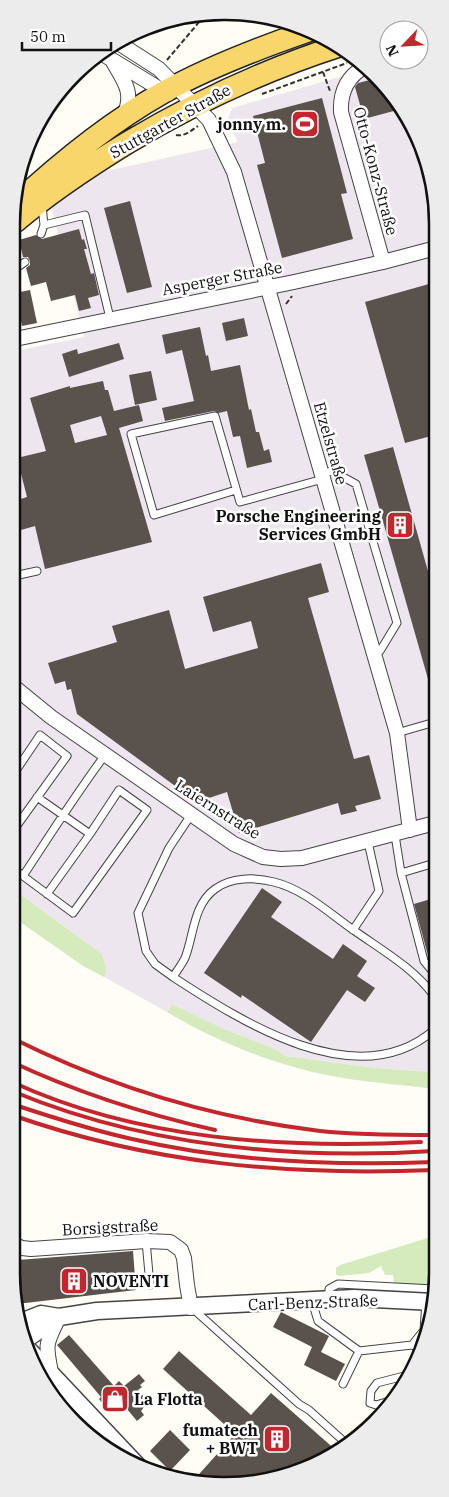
<svg xmlns="http://www.w3.org/2000/svg" width="449" height="1497" viewBox="0 0 449 1497" font-family="'IBM Plex Serif',serif">
  <style>
    .industrial { fill: #eee6ef }
    .green { fill: #d5ebbd }
    .building { fill: #5a524d; fill-rule: evenodd }
    .lines { fill: none; stroke-linecap: round; stroke-linejoin: round }
    .service-casing { stroke: #444; stroke-width: 9 }
    .minor-casing { stroke: #444; stroke-width: 16 }
    .tertiary-casing { stroke: #444; stroke-width: 19 }
    .primary-casing { stroke: #222; stroke-width: 24 }
    .path { stroke: #333; stroke-width: 2; stroke-dasharray: 5 2.5; stroke-linecap: butt }
    .service { stroke: #fff; stroke-width: 7 }
    .minor { stroke: #fff; stroke-width: 14 }
    .tertiary { stroke: #fff; stroke-width: 16 }
    .primary { stroke: #f9d66b; stroke-width: 21 }
    .rail { stroke: #c4262e; stroke-width: 4 }
    .labels { text-anchor: middle; stroke-width: 5; stroke-linejoin: round; paint-order: stroke }
    .street-label { font-size: 16px; fill: #111; stroke: #fff }
    .poi-label { font-size: 16px; font-weight: bold; fill: #111; stroke: #fff; text-anchor: end }
    .rim { fill: none; stroke: #111; stroke-width: 2.5 }
  </style>
  <rect width="100%" height="100%" fill="#fffdf5"/>
  <path class="industrial" d="M367,69l18,15 36,59 15,54 -2,875 -57,-4 -92,-12 -8,-6 -55,-22 -50,-24 -5,8 -63,-35 3,-7 -5,-16 -89,-65 2,-538 69,-14 -33,-131 46,-33 141,-31 -11,-20 5,-14z"/>
  <path class="green" d="M13,889l89,65 5,16 -3,7 -21,-11 -70,-49z
    M172,1004l50,24 55,22 8,6 92,12 57,4v17c-30,-4 -61,-6 -91,-11 -61,-10 -123,-34 -176,-66z
    M434,1236v50l-40,-2 -1,-9h-8l-4,-9 -12,7 -29,3 -4,-1v-7l4,-3z"/>
  <path class="building" d="M378,78l7,6 16,25 -37,10 -9,-32 3,-4z
    M322,98l25,95 -6,1 12,45 -71,19 -25,-93 8,-2 -12,-47z
    M130,201l22,86 -25,6 -23,-85z
    M79,229l3,11 2,-1 3,10h-3l7,25 3,-1 5,22 -11,3 3,10 -12,3 -4,-16 -24,6 -5,-19 -15,4 -5,-18 4,-3v-4l-2,-4h-5l-4,-17 17,-5 6,4z
    M436,282l-1,153 -30,8 -40,-141z
    M30,290l7,33 -15,3 -5,-22h-2v-11z
    M244,318l4,18 -22,5 -4,-18z
    M200,327l6,29 2,-1 3,16 29,-6 9,45 2,-1 5,23h3l5,19 5,-2 3,13 -25,6 -7,-32 -7,1 -6,-26 -8,2 -5,-2 -49,10 -3,-13 32,-7 -12,-51 -16,4 -4,-19z
    M119,343l5,16 -55,18 -7,-23 15,-5 1,5z
    M151,371l6,29 -22,5 -6,-30z
    M103,381l2,9h3l6,21 25,-6 4,16 -24,7 33,114 -107,27 -10,-43 -21,6v-31l13,-4 -10,-39 29,-7 -16,-53 40,-12v2zM101,416l6,19 -32,8 -5,-18z
    M393,447l42,149v96l-3,1 -68,-238z
    M321,563l8,29 -21,6 46,161 15,-4 12,44 -26,7 2,5 -16,4 -3,-12 -99,30 -12,-41 -30,10 -120,-88 -6,-25 -4,1 -2,-9 -10,3 -7,-21 69,-21 -5,-16 57,-16 16,59 73,-21 -7,-27 -38,11 -10,-35z
    M262,888l20,14 -11,15 62,42 10,-15 24,17 -10,15 18,12 -10,14 -18,-12 -36,52 -69,-47 -1,3 -37,-25z
    M434,898v67l-5,-6 -15,-55z
    M133,1251l3,39 -119,14 -6,-32v-18l7,6z
    M281,1312l48,24 -8,16 24,12 -9,17 -32,-16 8,-18 -39,-20z
    M69,1335l45,51 5,-5 5,5 15,-12 6,7 -5,4 2,2 -4,3 9,10 -5,5 2,2 -3,4 3,4 -7,6 -15,-18 -12,10 -11,-14 2,-2 -44,-52z
    M179,1351l72,64 20,-22 67,59 -59,27 -82,5 -5,-2 43,-48 -72,-65z
    M170,1430l20,20 -20,21 -20,-20z"/>
  <g class="lines">
    <g class="service-casing">
      <path id="service" d="M44,225l41,-10 25,103
        M41,234l3,-9 -2,-20
        M15,269l10,-7
        M321,474l11,-3 24,13 41,139 -17,28 -7,2
        M236,490l-82,25 -23,-81 84,-18 25,86 83,-23
        M14,576l23,-5
        M397,733l38,-11
        M37,797l53,37 29,-44 28,20 -74,103 -50,-37c27,-41 53,-82 82,-121
        M13,831l54,-75 -27,-21 -27,40
        M395,835l6,38 34,-10
        M13,868l10,8
        M401,873l23,88 10,12
        M47,894l43,-60
        M353,930l26,-39 -11,-49
        M173,977l-18,-13 -9,-13 -8,-38 31,-65 22,-33
        M434,1030c-76,66 -192,-8 -261,-53 4,-6 9,-13 12,-19 9,-23 8,-53 30,-69 16,-12 40,-12 59,-7 29,7 54,30 78,47 28,20 62,39 82,67
        M146,1241l4,44
        M329,1299v-10l9,-5 96,5
        M312,1301l6,20 41,30
        M426,1302l-2,28h3
        M192,1308l107,96 10,6 39,35
        M417,1347l-5,-2 12,-15
        M343,1384l16,-33 53,-6
        M393,1400l-17,5 -6,-2 1,-12 6,-8 31,-8"/>
    </g>
    <g class="minor-casing">
      <path id="minor" d="M117,42l42,27 50,51 25,52 163,561 13,97
        M101,53l67,41
        M113,62c12,20 21,31 11,54
        M364,67c-17,10 -24,25 -23,45l42,150
        M15,339l279,-57 89,-20 53,-14
        M13,686l38,31 183,127 29,13 18,2 21,-1 133,-35
        M11,1243l11,5 9,1 115,-8 24,1 11,8 3,8 3,27 4,23
        M51,1372c-6,-29 -5,-28 8,-55"/>
    </g>
    <g class="tertiary-casing">
      <path id="tertiary" d="M21,1322l20,-8 18,3 38,-6 257,-13 80,4
        M25,1340l34,-23
        M26,1347l112,119"/>
    </g>
    <g class="primary-casing">
      <path id="primary" d="M15,205c46,-43 94,-82 149,-113 45,-25 95,-44 144,-61
        M15,222c35,-30 73,-55 112,-79 67,-40 137,-73 212,-97"/>
    </g>
    <path class="path" d="M167,60l38,-45
      M323,72l7,19
      M262,94l85,-31
      M176,135c8,2 16,-5 22,-9
      M286,304l6,-8"/>
    <use href="#service" class="service"/>
    <use href="#minor" class="minor"/>
    <use href="#tertiary" class="tertiary"/>
    <use href="#primary" class="primary"/>
    <path class="rail" d="M12,1038c96,48 201,80 308,93 38,4 76,4 114,4
      M12,1062c66,31 132,52 203,68
      M12,1082c126,58 272,67 409,60
      M12,1091c134,56 278,69 422,60
      M12,1104c39,13 79,26 120,35 98,23 201,27 302,23
      M12,1115c139,49 276,61 422,55"/>
  </g>
  <defs>
    <g id="stadium-square" transform="scale(1.4375)"><rect x="-9" y="-9" width="18" height="18" rx="4" fill="#c4262e" stroke="#fff"/><path d="M0-5a6.5 5 0 1 0 0 10a6.5 5 0 1 0 0-10ZM-3.5-1.8h7v3.6h-7Z" fill="#fff"/></g>
    <g id="building-square" transform="scale(1.4375)"><rect x="-9" y="-9" width="18" height="18" rx="4" fill="#c4262e" stroke="#fff"/><path d="M-4-6H4V6H1V3H-1V6H-4ZM-2.5-4.3h1.7v1.8h-1.7ZM.8-4.3h1.7v1.8H.8ZM-2.5-1h1.7V.8h-1.7ZM.8-1h1.7V.8H.8Z" fill="#fff"/></g>
    <g id="shop-square" transform="scale(1.4375)"><rect x="-9" y="-9" width="18" height="18" rx="4" fill="#c4262e" stroke="#fff"/><path d="M-5-2.5h2.3a2.7 3.5 0 0 1 5.4 0H5L5.5 6h-11ZM-1.5-2.5h3a1.5 2.3 0 0 0-3 0Z" fill="#fff"/></g>
  </defs>
  <g fill-rule="evenodd">
    <use href="#stadium-square" x="305" y="124"/>
    <use href="#building-square" x="400" y="525"/>
    <use href="#building-square" x="74" y="1281"/>
    <use href="#shop-square" x="115" y="1399"/>
    <use href="#building-square" x="277" y="1439"/>
  </g>
  <g class="labels">
    <g class="street-label">
      <text transform="translate(170 121) rotate(-29)" y="6">Stuttgarter Straße</text>
      <text transform="translate(376 171) rotate(75)" y="6">Otto-Konz-Straße</text>
      <text transform="translate(222 278) rotate(-11)" y="6">Asperger Straße</text>
      <text transform="translate(331 443) rotate(74)" y="6">Etzelstraße</text>
      <text transform="translate(218 809) rotate(32)" y="6">Laiernstraße</text>
      <text transform="translate(110 1227) rotate(-3)" y="6">Borsigstraße</text>
      <text transform="translate(313 1302) rotate(-2)" y="6">Carl-Benz-Straße</text>
    </g>
    <g class="poi-label">
      <text x="286" y="130">jonny m.</text>
      <text x="381" y="522">Porsche Engineering<tspan x="381" dy="18">Services GmbH</tspan></text>
      <text x="93" y="1287" text-anchor="start">NOVENTI</text>
      <text x="134" y="1405" text-anchor="start">La Flotta</text>
      <text x="258" y="1436">fumatech<tspan x="258" dy="18">+ BWT</tspan></text>
    </g>
  </g>
  <path d="M0 0H449V1497H0ZM224 20H225A204 204 0 0 1 429 224V1273A204 204 0 0 1 225 1477H224A204 204 0 0 1 20 1273V224A204 204 0 0 1 224 20Z" fill="#ececec" fill-rule="evenodd"/>
  <path class="rim" d="M224 20H225A204 204 0 0 1 429 224V1273A204 204 0 0 1 225 1477H224A204 204 0 0 1 20 1273V224A204 204 0 0 1 224 20Z"/>
  <g transform="translate(404 45) rotate(245)"><circle r="24" fill="#ffffff" stroke="#a0a0a0"/>
  <path d="M0-4L9 19L0 12L-9 19Z" fill="#c4262e"/>
  <text y="-8" font-size="14" font-weight="bold" text-anchor="middle" fill="#111111">N</text>
  </g>
  <path d="M22 42v8h89v-8" fill="none" stroke="#111111" stroke-width="2.5"/>
  <text x="30" y="42" font-size="15" fill="#111111" stroke="#ffffff" stroke-width="4" paint-order="stroke">50 m</text>
</svg>
